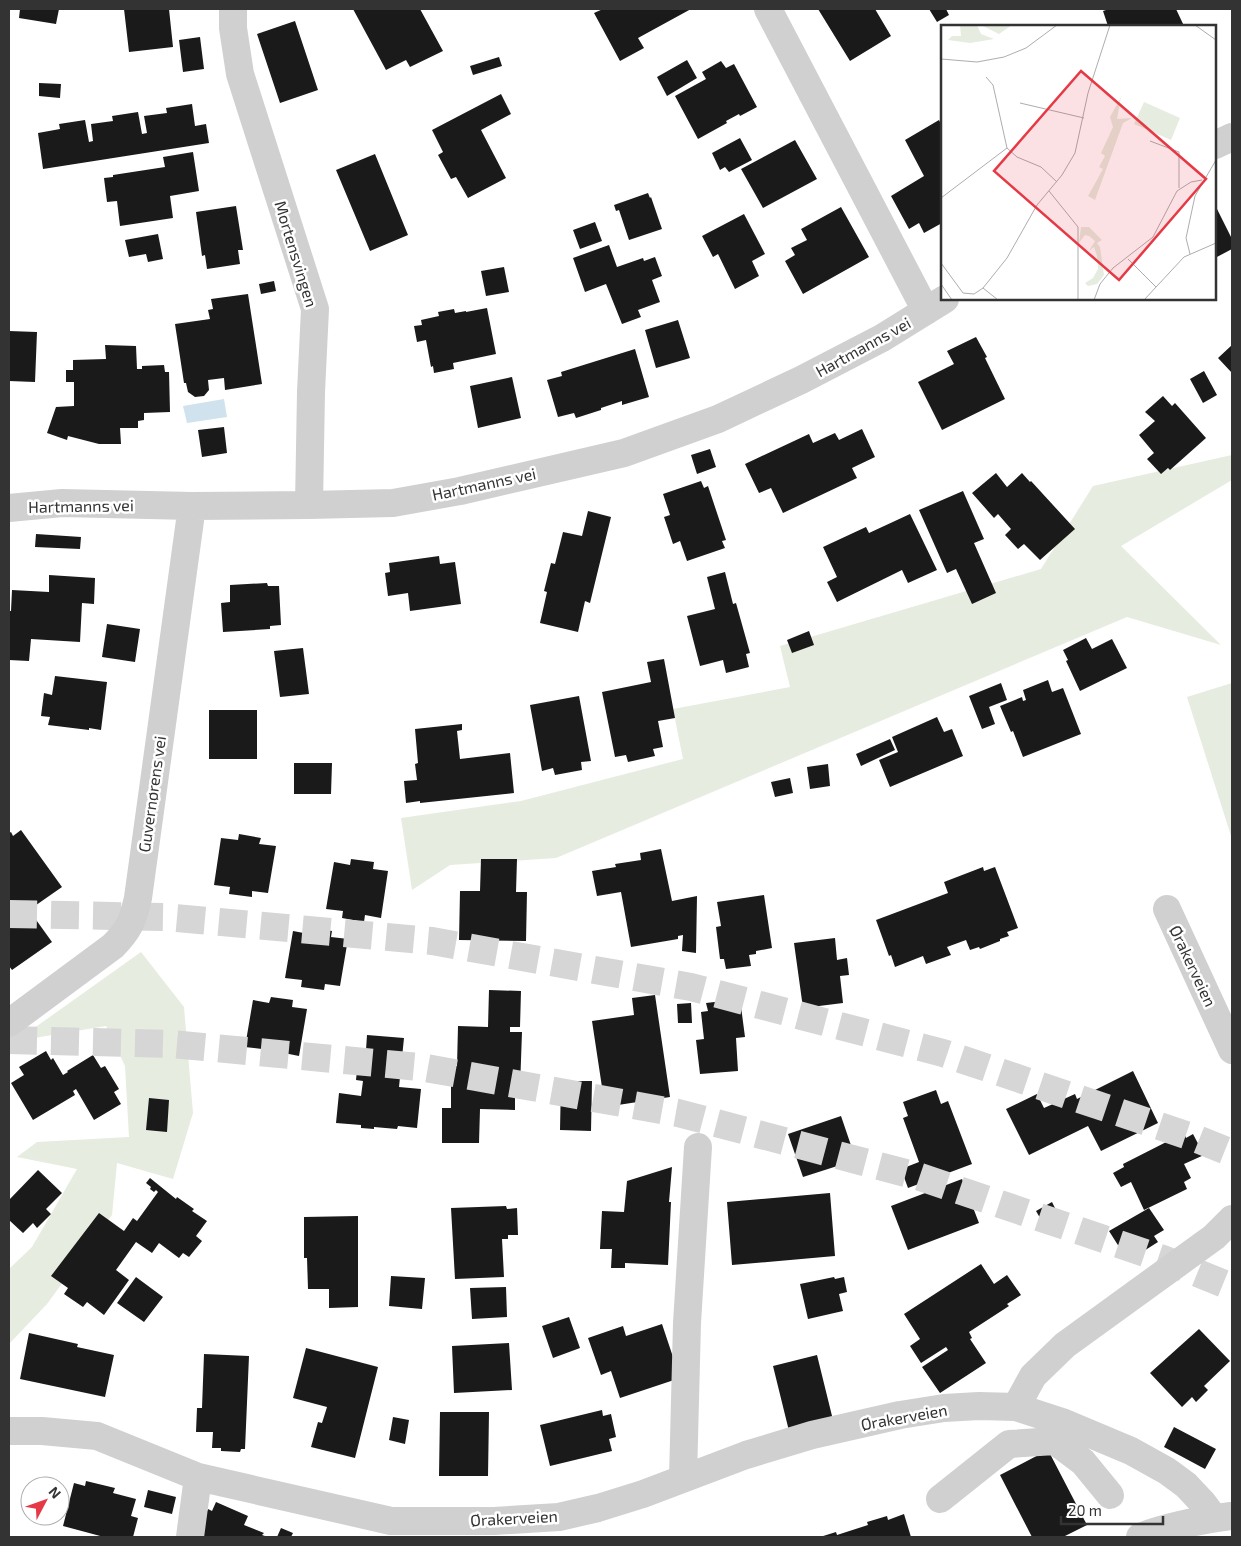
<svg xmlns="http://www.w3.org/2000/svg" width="1241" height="1546" viewBox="0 0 1241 1546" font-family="'Exo 2',sans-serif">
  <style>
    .green { fill: #e6ecdf }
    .water { fill: #cfe2ee }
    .building { fill: #1a1a1a }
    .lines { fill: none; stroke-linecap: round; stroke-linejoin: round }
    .highway-tunnel { stroke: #d6d6d6; stroke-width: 28; stroke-dasharray: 28 14; stroke-linecap: butt }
    .minor { stroke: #d0d0d0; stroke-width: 28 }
    .labels { text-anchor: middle; stroke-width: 5; stroke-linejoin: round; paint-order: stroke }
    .street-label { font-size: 16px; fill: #333; stroke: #fff }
    .inset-road { fill: none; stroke: #adadad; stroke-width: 1 }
    .view { fill: #e63946; fill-opacity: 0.15; stroke: #e63946; stroke-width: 2.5 }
    .inset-edge { fill: none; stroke: #333; stroke-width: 2.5 }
  </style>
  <rect width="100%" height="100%" fill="#fff"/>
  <path class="green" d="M1232,455v25l-111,66 100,99 -94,-28 -571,241 -106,7 -38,25 -11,-72 120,-17 162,-42 -10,-50 117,-22 -10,-41 261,-77 52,-83z
    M1232,683v156l-45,-142z
    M141,952l43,55 9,106 -20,66 -56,-16 -5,52 -65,89 -38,40v-75l23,-22 45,-78 -60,-12 20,-15 92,-5 -4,-71 -19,-40 -90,15z"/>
  <path class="water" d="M224,399l3,18 -40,6 -4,-17z"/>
  <path class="building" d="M20,9h39l-3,15 -37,-6z
    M124,9h45l4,38 -44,5z
    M353,9h67l23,42 -33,16 -4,-7 -20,10z
    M603,9h88l-53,29 6,10 -24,13 -26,-48z
    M818,9h57l16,27 -41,25z
    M929,9h17l3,6 -12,7z
    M1109,9h67l8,17h-76l-5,-15z
    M295,21l23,69 -38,13 -23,-69z
    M200,37l4,32 -21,3 -4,-32z
    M499,57l3,9 -29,9 -3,-9z
    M687,60l10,18 -30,18 -10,-19z
    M721,61l5,7 8,-4 23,43 -17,9 -1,-2 -13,7 1,2 -29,16 -23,-43 31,-17 -4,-7z
    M39,83l22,1 -1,14 -21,-2z
    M501,94l10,20 -30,16 25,48 -38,20 -12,-21 -5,2 -13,-24 5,-3 -11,-22z
    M192,104l3,22 11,-2 3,19 -166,26 -5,-36 22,-4 -1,-5 26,-4 4,22 4,-1 -2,-17 22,-3 -1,-5 26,-4 4,22 5,-1 -3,-17 23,-3 -1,-5z
    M939,120l3,6v97l-18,10 -5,-10 -10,6 -18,-33 33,-20 -19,-36z
    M740,138l12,22 -23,12 -4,-5 -5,3 -8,-17z
    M795,140l22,39 -54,29 -22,-39z
    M193,152l6,39 -29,5 3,22 -53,8 -3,-25 -10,1 -3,-24 9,-1v-2l52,-8 -2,-10z
    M375,154l33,81 -38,16 -34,-81z
    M648,193l2,5 1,-1 11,32 -33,11 -10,-30 -3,1 -2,-6z
    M1215,205l17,34v10l-17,9z
    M236,206l7,44h-5l2,14 -33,5 -2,-14 -3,1 -6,-44z
    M841,207l28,50 -66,37 -18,-33 10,-6 -4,-7 16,-8 -6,-11z
    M744,214l21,40 -13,7 7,15 -24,13 -17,-35 -5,3 -11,-21z
    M595,222l7,19 -22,8 -7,-19z
    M158,234l5,25 -15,3 -2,-8 -17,3 -4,-17z
    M609,245l8,22 26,-9 1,3 11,-4 7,19 -10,4 8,22 -22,8 3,7 -19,7 -16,-40 -21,8 -12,-34z
    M504,267l5,25 -23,4 -5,-25z
    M274,281l2,10 -15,3 -2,-10z
    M248,294l14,90 -37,6 -1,-12 -16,2 1,10 -5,6 -9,1 -7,-5 -2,-9h-2l-9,-59 35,-5 -2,-9 5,-1 -2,-10z
    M487,308l9,46 -43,9 1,6 -20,4 -1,-7 -2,1 -5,-27 -9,2 -3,-16 8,-1 -1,-5 18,-4 -1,-4 16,-3 1,4 11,-2v1z
    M678,320l12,38 -34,10 -11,-38z
    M9,331l28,1 -2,50 -26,-1z
    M976,337l11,20 -2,1 20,41 -63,31 -24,-48 36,-18 -7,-13z
    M105,345l31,1 1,23h5v-3l22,-1 1,7h4l1,40 -26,1v7l-6,1v7h-18l1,16h-22l-31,-8 -1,4 -20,-7 9,-26 18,-1v-24h-8v-12h7v-10l33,-1z
    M1232,345v28l-14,-15z
    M635,349l14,48 -27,8v-4l-21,7v2l-25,8 -2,-5 -16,4 -11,-37 15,-4 -1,-4z
    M1204,371l13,24 -14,8 -13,-24z
    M512,377l9,41 -43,10 -8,-42z
    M1163,396l9,10 3,-3 31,35 -36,32 -2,-2 -7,6 -14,-15 7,-6 -15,-18 16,-14 -10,-9z
    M224,427l3,26 -25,4 -4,-27z
    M862,429l13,28 -23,11 5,10 -74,35 -12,-25 -12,5 -14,-29 64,-30 4,9 22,-10 4,7z
    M710,449l6,18 -19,7 -6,-19z
    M996,473l11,14 15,-14 8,9 1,-1 44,48 -35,31 -16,-16 -6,5 -13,-14 6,-6 -13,-15 -4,4 -22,-25z
    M701,481l3,7 4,-2 18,54 -4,1 3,7 -38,13 -7,-20 -7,3 -9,-27 6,-2 -7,-21z
    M963,491l21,48 -10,4 22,50 -24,11 -16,-35 -9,4 -28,-63z
    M588,511l23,6 -21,86 -5,-2 -7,31 -38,-9 7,-31 -3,-1 7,-28 4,1 8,-32 19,4z
    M910,514l27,56 -29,13 -6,-13 -65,32 -10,-20 10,-5 -14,-30 43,-20 3,6z
    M36,534l45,3 -1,12 -45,-2z
    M439,556l1,8 15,-2 6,42 -51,7 -2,-18 -20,3 -3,-23 5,-1 -1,-9z
    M725,572l8,32 3,-1 14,50 -4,1 3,13 -23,6 -3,-13 -23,6 -13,-50 28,-7 -8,-32z
    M49,575l46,3 -1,26 -12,-1 -2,39 -49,-3 -2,22 -20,-1v-49h2l1,-21 37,2z
    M267,583l1,3h11l2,39 -11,1v3l-47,3 -2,-29 9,-1v-17z
    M107,624l33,5 -5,33 -33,-5z
    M809,631l5,14 -22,8 -5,-13z
    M1086,638l6,11 20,-10 15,29 -47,23 -14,-30 2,-1 -5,-10z
    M303,648l6,46 -29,3 -6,-46z
    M664,659l11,59 -17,3 5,26 -10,2 2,7 -27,6 -2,-7 -11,2 -13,-65 49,-10 -4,-20z
    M55,676l52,6 -6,48 -12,-2v2l-41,-5 2,-8 -9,-1 3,-23 8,2z
    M1048,680l4,12 11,-4 18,46 -58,23 -10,-26 -2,1 -11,-26 22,-9 1,4 3,-1 -3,-10z
    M1001,683l6,17 -18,7 6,17 -13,5 -13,-33z
    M579,696l12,65 -10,1 1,8 -27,5 -2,-7 -11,3 -12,-66z
    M209,710h48v49h-48z
    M937,717l7,15 8,-3 11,27 -73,31 -11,-27 19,-8 -6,-15z
    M462,724v6l-5,1 3,28 50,-6 4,40 -94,10v-2l-14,2 -2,-22 13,-1 -2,-16 3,-1 -3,-34z
    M890,739l5,11 -34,16 -5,-12z
    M294,763h38l-1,31h-37z
    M828,764l2,22 -20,3 -3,-22z
    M790,778l3,15 -18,4 -4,-15z
    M21,830l41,57 -33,23 23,32 -40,28 -3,-4v-133l2,-1 2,4z
    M239,834l22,4 -2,6 17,2 -8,47 -16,-2v6l-23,-3 1,-7 -16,-2 7,-47 17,2z
    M661,849l11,52 25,-5 -1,57 -14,-2 1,-16 -5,1v3l-47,8 -10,-55 -24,4 -5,-25 24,-4 -1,-3 26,-4 -1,-7z
    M351,859l23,3 -1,7 15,2 -7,47 -16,-3 -1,7 -22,-4 1,-7 -17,-2 8,-47 16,3z
    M481,859h36l-1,33h11l-1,49 -67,-1 1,-49h20z
    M983,867l1,4 11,-4 23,61 -11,4 2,4 -9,3v2l-20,8 -1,-2 -9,3 -4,-10 -19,7 4,8 -25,9 -3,-8 -28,11 -4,-12 -2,1 -13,-36 72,-27 -4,-11z
    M764,895l8,53 -16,3v3l-7,1 2,11 -25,3 -2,-10h-4l-4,-32 5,-1 -4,-24z
    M311,927l21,4 -1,6 17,2 -8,47 -15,-2 -1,6 -23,-3 1,-7 -17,-2 8,-47 16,3z
    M835,938l2,22 10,-2 2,17 -9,1 3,27 -40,5 -9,-65z
    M489,990l32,1 -1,36h-10v5h12l-2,56h-5v22l-35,-1 -1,34h-37v-35h9v-42h6l1,-40 30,1z
    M655,995l15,102 -65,10 -13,-86 42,-6 -2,-17z
    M271,997l22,3 -1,7 15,2 -8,47 -15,-3 -1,6 -22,-3 1,-7 -17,-2 8,-47 16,3z
    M740,999l5,38 -9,1 2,33 -38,3 -4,-34 8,-1 -3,-27 7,-1 -2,-8z
    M691,1003l1,20h-14l-1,-19z
    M367,1035l37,3 -5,49 22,2 -4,39 -19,-2 -1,3 -23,-2v2l-13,-1v-3l-25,-2 3,-30 22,3 2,-15 -7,-1 3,-30h7z
    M46,1051l5,9 2,-2 10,17 5,-3 -1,-1 26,-16 8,13 4,-2 14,23 -5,3 7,12 -27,16 -18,-31 -3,2 2,4 -42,25 -22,-37 13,-8 -5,-8z
    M1133,1071l25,52 -57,28 -13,-25 -59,29 -23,-46 31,-15 7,14 31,-14 2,5z
    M561,1081h31l-1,50 -31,-1z
    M936,1090l5,14 7,-3 24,63 -64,24 -7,-19 18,-7 -16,-44 5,-2 -5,-14z
    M149,1098l20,2 -2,32 -21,-2z
    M841,1116l15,44 -53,17 -15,-43z
    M1184,1133l2,5 7,-4 11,21 -20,9 7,14 -7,4 3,7 -43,21 -13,-28 -10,5 -8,-14 11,-6 -1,-3z
    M672,1167l-3,35h2l-3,63 -43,-2v5h-14l1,-19h-12l2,-38 22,1 3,-31z
    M38,1170l24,23 -16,16 5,5 -14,14 -4,-5 -10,10 -14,-13v-20z
    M150,1178l26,21 1,-2 17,12 -2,2 15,10 -11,15 6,5 -13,16 -6,-4 -4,5 -20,-15 -7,10 -16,-11 -20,28 13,10 -25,35 -17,-13 -4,5 -19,-13 4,-6 -17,-12 48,-63 25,18 9,-13 4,3 21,-29 -2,-2 -2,2 -4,-3 1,-2 -5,-4z
    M962,1179l17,44 -71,27 -17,-44z
    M830,1193l5,63 -103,9 -5,-63z
    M1052,1202l6,12 -15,9 -7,-12z
    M506,1206l1,3 10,-1 1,27h-10v4h-6l2,38 -49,2 -4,-71z
    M1149,1208l15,22 -10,6 4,6 -30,19 -19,-30z
    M358,1216v91l-29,1v-19h-21l-1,-31h-3v-41z
    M981,1264l13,20 13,-9 14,20 -14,9 2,2 -40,26 3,6 -2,1 16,24 -46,30 -18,-26 26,-17 -2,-3 -25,16 -11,-17 10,-7 -16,-25z
    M391,1276l34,2 -3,31 -33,-3z
    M136,1277l27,20 -19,25 -27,-19z
    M834,1277l1,2 9,-2 3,15 -8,2 4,17 -35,8 -8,-35z
    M506,1287l1,30 -35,2 -2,-31z
    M569,1317l11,31 -27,10 -11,-32z
    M662,1324l18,54 -60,20 -9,-27 -10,4 -13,-37 35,-12 3,10z
    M1199,1329l31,32 -26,25 4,4 -12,12 -4,-5 -10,10 -32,-34z
    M29,1333l49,11 -1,3 37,8 -9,42 -85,-18z
    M509,1343l3,47 -58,3 -2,-47z
    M306,1348l72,19 -23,91 -44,-11 7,-25 4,1 5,-16 -34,-9z
    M204,1354l45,2 -4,93h-4l-1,3 -19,-1v-3h-9l1,-16h-17l1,-24h5z
    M817,1355l16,65 -44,11 -16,-65z
    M602,1410l1,6 8,-2 5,23 -7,2 3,12 -62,15 -10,-41z
    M440,1412h49l-1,64h-49z
    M393,1417l16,3 -4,24 -16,-4z
    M1174,1427l42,22 -11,20 -41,-22z
    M1048,1450l39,75 -24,12h-31l-32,-62z
    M86,1481l29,7 -2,5 23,6 -5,17 7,2 -5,19h-29l-41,-11 11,-43 11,3z
    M148,1490l28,7 -4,17 -28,-7z
    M216,1502l32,14 -4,9 20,8 -2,2 6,2h-72l12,-28 4,2z
    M904,1514l7,23h-91l16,-5 1,3 31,-10 -1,-3 20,-6 1,4z
    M281,1528l12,5 -2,4h-14z"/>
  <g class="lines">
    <path class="highway-tunnel" d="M9,914l156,3 267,24 259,46 252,66 249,84 40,16
      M9,1040l162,4 249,23 258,46 239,63 246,83 69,28"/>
    <path class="minor" d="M233,9v19l7,46 75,235 -4,83 -2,113
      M768,9l158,302
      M1215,145l17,-8
      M9,508l53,-5 130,3 117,-1 84,-2 67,-12 164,-38 94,-34 83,-39 81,-42 63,-39
      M1167,909l65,141
      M9,1023l104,-77c16,-16 20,-26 25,-48l54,-392
      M1016,1407l17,-31 32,-31 149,-108 18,-18
      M9,1431h33l55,5 101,41 193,44h103l65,-4 39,-9 45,-14 103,-39 66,-20 88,-20 44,-7 35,-2 37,1 46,15 69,29 36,20 19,14 16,17 12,16
      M1055,1441l28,21 27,33
      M683,1478l4,-155 11,-176
      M940,1499l69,-55 46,-3 7,-19
      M190,1537l8,-60
      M1140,1537c28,-11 61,-17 91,-21"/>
  </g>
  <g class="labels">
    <g class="street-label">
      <text transform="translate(296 254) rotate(73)" y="6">Mortensvingen</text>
      <text transform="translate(863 347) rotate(-29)" y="6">Hartmanns vei</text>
      <text transform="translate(484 484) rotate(-12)" y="6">Hartmanns vei</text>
      <text transform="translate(81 506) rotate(-1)" y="6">Hartmanns vei</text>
      <text transform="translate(152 794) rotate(-82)" y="6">Guvernørens vei</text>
      <text transform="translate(1193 966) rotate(65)" y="6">Ørakerveien</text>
      <text transform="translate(904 1417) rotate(-10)" y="6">Ørakerveien</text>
      <text transform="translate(514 1518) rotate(-3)" y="6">Ørakerveien</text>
    </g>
  </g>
  <g transform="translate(941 25)">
    <rect width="275" height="275" fill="#fff"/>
    <path d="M19,0h17l4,9 13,5 -24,4 -22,-3 4,-4h9zM40,0h31l-13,9zM180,72l-4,22 15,-1 -9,5 -28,77 -7,-4 15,-27 -4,-2 6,-11 -4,-3 12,-26 -3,-10zM203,77l36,16 -9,22 -37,-16zM140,202h8l13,13 -5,3 3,4 4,28 -7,9 -9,2 -3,-3 8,-5 5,-9 -1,-13 -3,-9 -5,4 6,-10 -6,-5 -4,-1 -6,8z" fill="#e6ecdf"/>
    <path class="inset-road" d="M254,0l21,15M0,34l36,3 27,-5 22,-9 31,-23M45,52l7,8 14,63 10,9 24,10 16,15M79,78l64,15M209,116l29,11v36M108,166l29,36v73M0,173l66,-50M249,229l-4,-16 9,-42 21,-36M187,234l28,28M0,238l22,30 11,1 9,-6 15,12M0,259l11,16M42,263l24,-30 30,-53 25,-30 13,-22 13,-60 22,-68M153,275l6,-16 13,-16 40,-31 24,-46 14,-9 11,-2M203,275l40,-43 32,-14"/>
    <path class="view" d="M140,46l125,108 -87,101 -125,-109z"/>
    <rect width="275" height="275" class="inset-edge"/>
  </g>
  <rect width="1241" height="1546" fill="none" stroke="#333333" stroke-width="20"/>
  <g transform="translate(45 1501) rotate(49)"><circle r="24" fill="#ffffff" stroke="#adadad"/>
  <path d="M0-4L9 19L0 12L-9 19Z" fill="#e63946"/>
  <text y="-8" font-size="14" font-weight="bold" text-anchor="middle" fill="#333333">N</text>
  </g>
  <path d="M1061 1516v8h102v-8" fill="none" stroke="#333333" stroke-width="2.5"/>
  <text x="1068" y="1516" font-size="15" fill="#333333" stroke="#ffffff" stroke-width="4" paint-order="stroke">20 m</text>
</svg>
